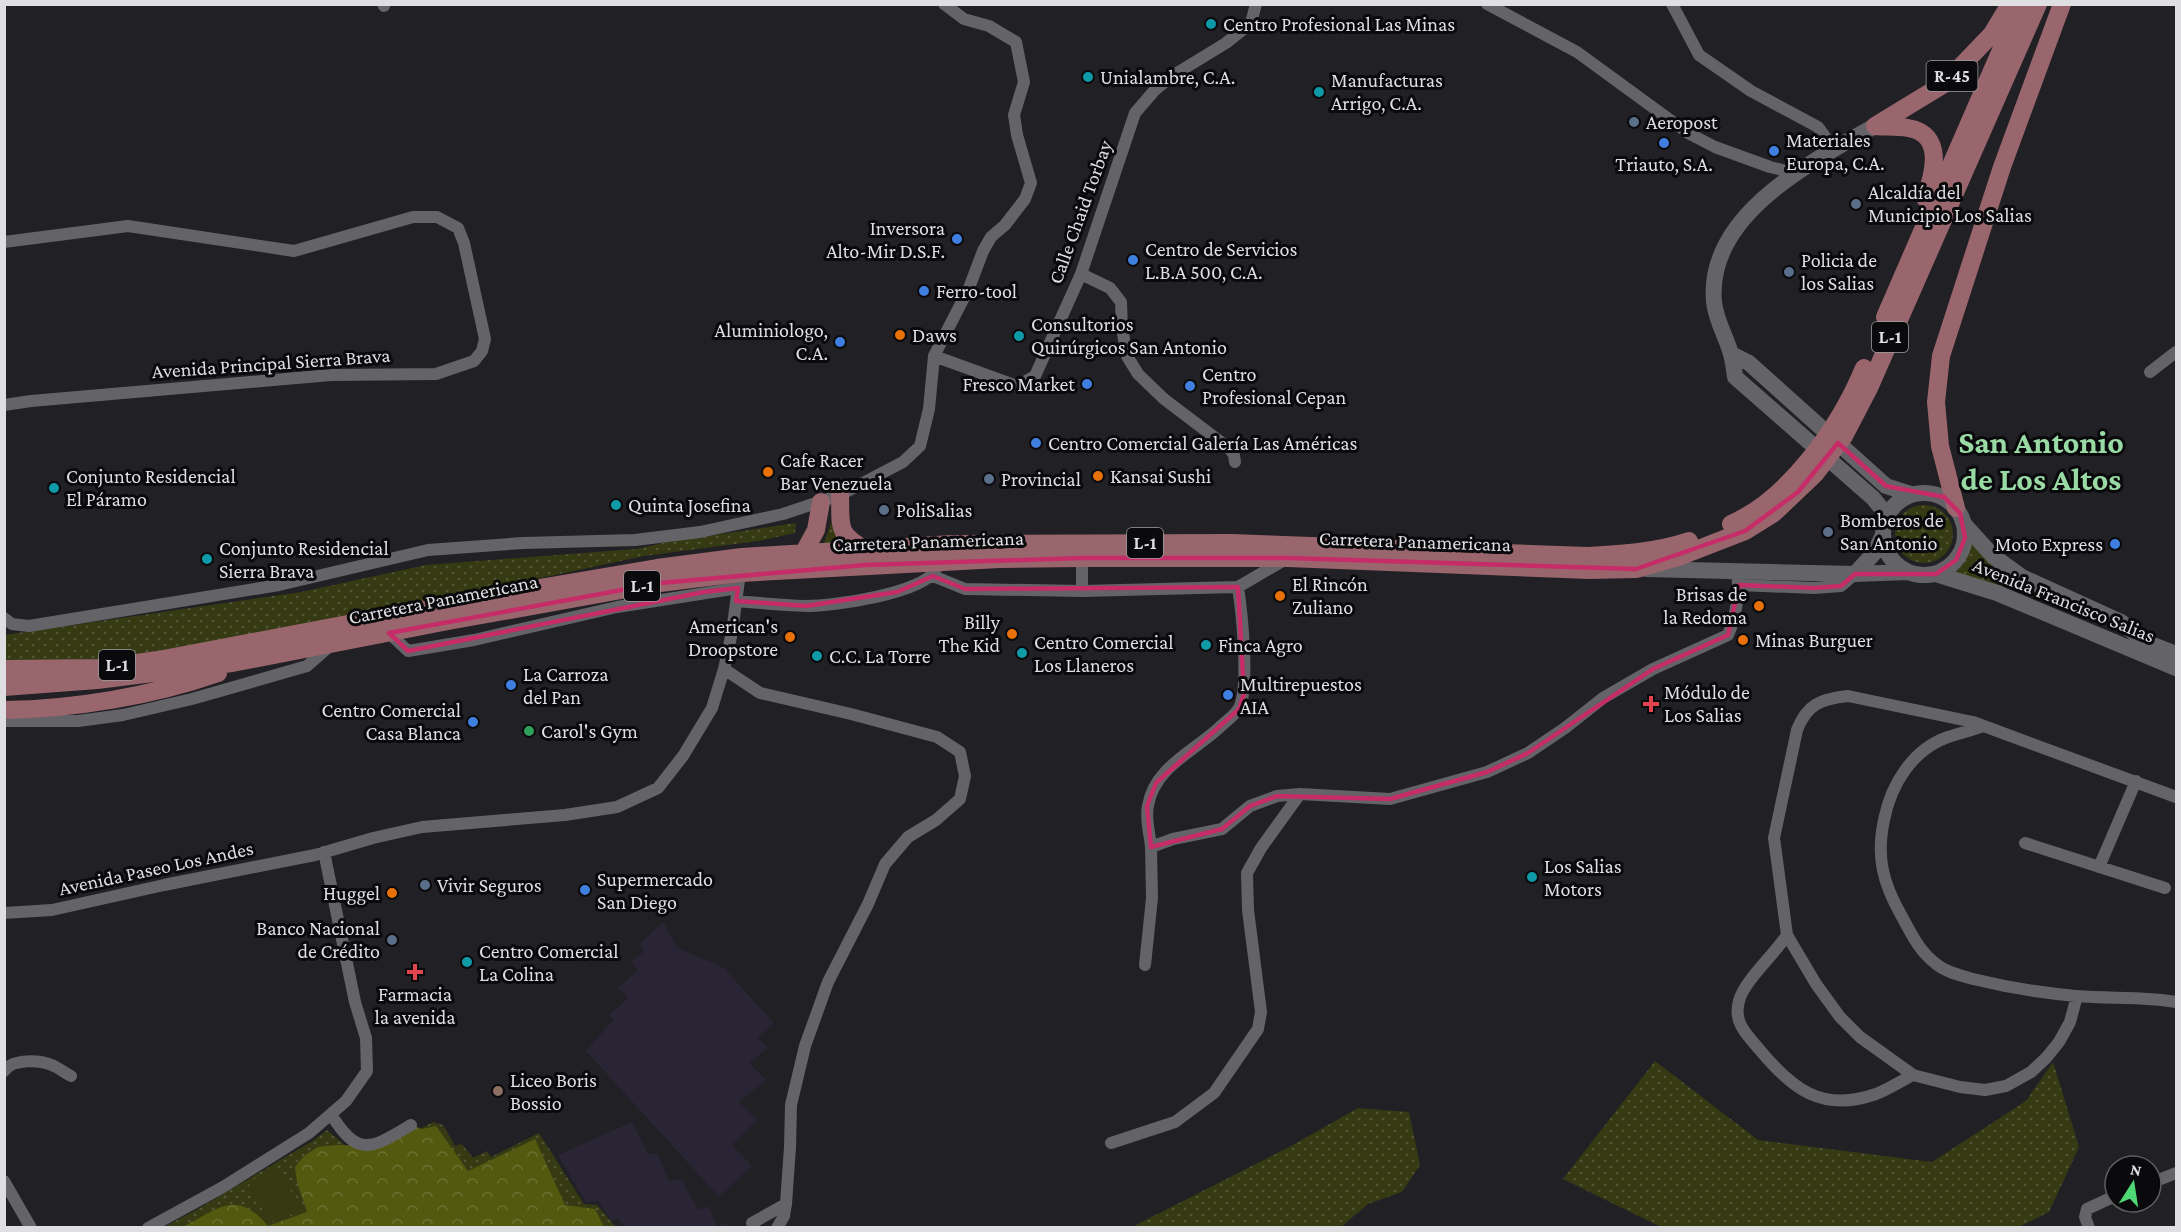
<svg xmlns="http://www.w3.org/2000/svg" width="2181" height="1232" viewBox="0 0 2181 1232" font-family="'Crimson Pro',serif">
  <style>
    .industrial { fill: #292535 }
    .grass { fill: url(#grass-dots) }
    .forest { fill: url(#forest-crowns) }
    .pitch { fill: #353a13 }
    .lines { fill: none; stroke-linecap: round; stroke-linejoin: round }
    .street { stroke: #646368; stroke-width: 12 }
    .secondary { stroke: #646368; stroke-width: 16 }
    .primary { stroke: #9a666e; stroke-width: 18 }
    .marked { fill: none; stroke: #c52c68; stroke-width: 4.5; stroke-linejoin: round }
    .culture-dot { fill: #0f9aa8; stroke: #0a0a0c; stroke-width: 2 }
    .service-dot { fill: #5c6f8a; stroke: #0a0a0c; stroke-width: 2 }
    .shop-dot { fill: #3f7fe0; stroke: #0a0a0c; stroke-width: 2 }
    .food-dot { fill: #e8710a; stroke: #0a0a0c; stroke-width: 2 }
    .health-dot { fill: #e0444e; stroke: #0a0a0c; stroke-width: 2 }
    .leisure-dot { fill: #2e9e5b; stroke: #0a0a0c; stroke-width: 2 }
    .education-dot { fill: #8d6e63; stroke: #0a0a0c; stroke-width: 2 }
    .labels { text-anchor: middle; stroke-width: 6; stroke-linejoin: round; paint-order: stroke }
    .shield { fill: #0a0a0c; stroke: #9f9ea1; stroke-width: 1.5 }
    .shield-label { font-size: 18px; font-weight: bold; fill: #dfdee1 }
    .poi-label { font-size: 20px; fill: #dfdee1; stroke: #0a0a0c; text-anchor: start }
    .street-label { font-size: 20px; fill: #dfdee1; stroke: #0a0a0c }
    .town-label { font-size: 32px; font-weight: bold; fill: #98d9a4; stroke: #0a0a0c }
  </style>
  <defs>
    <pattern id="grass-dots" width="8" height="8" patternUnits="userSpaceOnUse" patternTransform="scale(1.5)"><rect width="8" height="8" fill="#353a13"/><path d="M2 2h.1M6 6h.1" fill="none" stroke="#525635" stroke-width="1.8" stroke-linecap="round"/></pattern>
    <pattern id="forest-crowns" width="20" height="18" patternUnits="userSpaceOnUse" patternTransform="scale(1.5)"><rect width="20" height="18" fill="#535a0f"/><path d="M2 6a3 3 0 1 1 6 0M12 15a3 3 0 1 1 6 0" fill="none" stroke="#6b7132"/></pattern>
  </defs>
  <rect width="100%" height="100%" fill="#212024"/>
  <path class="industrial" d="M663,922l15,26 46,20 50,55 -17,15 11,10 -19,15 17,17 -27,22 18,18 -25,25 20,21 -33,31 -133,-146 27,-31 -4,-5 19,-17 -10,-10 20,-18 -7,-8 12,-10 -3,-8z
    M632,1122l16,32h10l11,27 13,-1 16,30 10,-4 10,21 8,-5 3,5h-105l-5,-8 -9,1 -11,-19 -13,2 -28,-48z"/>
  <path class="grass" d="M1895 534a29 29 0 1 1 58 0a29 29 0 1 1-58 0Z
    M832,520l11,25 -20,1z
    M796,523l-1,10 -37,8 -114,15 -262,56 -196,36 -108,14h-73l-1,-27 297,-43 125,-27 210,-16 31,-7z
    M1972,543l83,56 36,22 -75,-31 -66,-16 18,-19z
    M1655,1061l103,79 174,22 94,-61 27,-39 26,85 -30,65 -30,15h-358l-98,-48z
    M1358,1108l51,4 11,53 -18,27 -34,12 -27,23h-209l159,-81z
    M433,1122l10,3 12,21 7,-2 11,14 14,-7 4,6 48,-24 45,71 13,1 19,22 -454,1 34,-18 118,-70 13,-10 25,21 47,-11z"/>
  <path class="forest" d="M411,1125l11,4 14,-3 32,45 67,-32 30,66 30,4 9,18 -424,1c38,-18 55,-41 88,-2l39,-14 -10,-30 -2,-15 9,-11 14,-9 19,-2 35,1z"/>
  <path class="pitch" d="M279,1168l22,43 -32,12 -21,-41z"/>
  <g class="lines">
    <path class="street" d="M383,4l1,2
      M1487,4l90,48 111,81 27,14 55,20 25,6
      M1672,4l27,51 52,36 67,36 16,22
      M4,242l124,-16 166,25 119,-34h24l21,11 6,15 21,96 -3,12 -8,10 -38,13 -105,1 -300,26 -27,4
      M1081,274l29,14 11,14 1,26 5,28 11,18 26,25 66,50 4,6 1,7
      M934,356l83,30 18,-10 46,-102 54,-161 19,-22 18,-15 54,-33 25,-20 5,-19
      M2150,372l26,-20
      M1082,558v33
      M1286,559l-48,28c4,26 11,97 2,119 -3,8 -13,14 -19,20 -26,25 -67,41 -73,80 -3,12 2,29 3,41l22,-8 49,-10 28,-23 27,-10 23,-2 90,5 97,-27 41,-19 37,-25 38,-30 50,-29 75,-34c8,-18 12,-43 9,-63
      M740,573l-8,59 -8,37 36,24 91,21 86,23 23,15 5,24 -5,23 -24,21 -28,17 -23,27 -17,40 -40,78 -23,64 -14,59 -1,42 -4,57 -34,19
      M933,576l32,13 117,2 156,-4
      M1739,585l75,3 27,-2 14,-12
      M736,601c23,2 47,4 70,5 26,0 118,-12 130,-37
      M4,618l8,6 17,2 250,-41 149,-35 95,-7 112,-3 65,-8 83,-18 57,-19 63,-33 17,-16 9,-37 5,-53 35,-68 14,-37 8,-14 14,-12 20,-26 6,-16 -14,-48 -3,-20 10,-33 -8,-40 -27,-16 -25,-7 -20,-15
      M389,633l19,18 66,-11 143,-33 121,-19
      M4,721h74l45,-6 69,-16 115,-33 24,-21
      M1983,726c-11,4 -23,7 -35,11 -35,12 -57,47 -64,83 -8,37 -1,63 17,95 10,18 18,36 34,48 10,9 25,12 38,16 33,8 69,14 103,17 34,3 68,0 100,6
      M2025,843l140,45
      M2099,867l37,-86
      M4,913l48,-3 112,-25 151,-30 58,-17 49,-11 143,-12 52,-8 41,-19 25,-32 29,-48 12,-39
      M1787,935c-13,20 -43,46 -48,66 -6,21 7,33 20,48 33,40 63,64 117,45 13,-5 25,-13 37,-19
      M1145,965l7,-67 -1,-51
      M2077,996l-7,26 -11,20 -13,16 -15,14 -25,14 -21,4 -25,-3 -47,-12 -53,-38 -20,-20 -24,-33 -29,-49 -13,-97 23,-108c10,-26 24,-31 51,-34l125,26 203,75
      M4,1071c9,-13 37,-11 50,-5 6,3 11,7 17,10
      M331,1114c27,45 41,34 80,11
      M1111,1143l64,-21 39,-29 44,-64 3,-17 -13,-102 -1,-37 14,-25 39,-54
      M4,1181l27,47
      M2151,1183l25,-10
      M148,1228l75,-41 86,-54 37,-32 21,-30 -1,-33 -11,-36 -31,-150
      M777,1228l7,-12 2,-12
      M2089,1228l-4,-11 2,-8 28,-13"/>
    <path class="secondary" d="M1875,126c-64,36 -169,89 -161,176 2,19 12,34 17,52 2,7 3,15 4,23l138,121 13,16
      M1731,354l18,9 137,123 25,8
      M1883 534a41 41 0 1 1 82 0a41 41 0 1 1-82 0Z
      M1965,525l28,31 29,21 99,45 24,20 31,12
      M1646,569l209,5 53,-2
      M1855,574l20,-22 7,-15
      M1936,574l61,19 179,75"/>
    <path class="primary" d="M1875,126l69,-42 48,-50 18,-30
      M1875,126c10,1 22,0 33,2 37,6 26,46 17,70
      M1885,317l136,-313
      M840,495c1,32 -4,38 26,55
      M1956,508l-16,-62 -4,-44 5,-46 61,-189 60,-163
      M1731,524c59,-26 109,-98 133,-156
      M804,552l12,-22 5,-28
      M4,669l97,-1 57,-8 364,-69 135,-23 85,-11 210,-13 279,-1 357,13c34,-2 68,-4 101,-15
      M4,687l93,-7 135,-17 216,-42 212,-38 80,-10 259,-14 83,-1h206l301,12 47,-1 42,-12 67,-26 29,-18 41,-39 29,-38 25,-48 169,-384
      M4,710c70,-1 148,-14 214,-37"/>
  </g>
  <path class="marked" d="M1838,443l48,43 58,11 16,16 5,25 -9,22 -20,14h-81l-14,12 -27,2 -75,-3 -11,50 -75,34 -125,84 -41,19 -97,27 -113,-3 -27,10 -28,23 -71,18 -4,-41 9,-23 83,-74 5,-15 -6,-107 -273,2 -32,-13 -36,16 -91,14 -70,-5 2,-13 -34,4 -296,59 -19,-18 271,-50 205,-18 217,-7h206l348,11 109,-38 53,-39z"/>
  <g class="culture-dot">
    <circle cx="1211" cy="24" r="6"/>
    <circle cx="1088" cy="77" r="6"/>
    <circle cx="1319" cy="92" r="6"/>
    <circle cx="1019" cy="336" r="6"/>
    <circle cx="54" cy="488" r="6"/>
    <circle cx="616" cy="505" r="6"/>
    <circle cx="207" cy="559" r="6"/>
    <circle cx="1206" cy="645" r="6"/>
    <circle cx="1022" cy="653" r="6"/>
    <circle cx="817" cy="656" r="6"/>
    <circle cx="1532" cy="877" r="6"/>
    <circle cx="467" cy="962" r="6"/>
  </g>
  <g class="service-dot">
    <circle cx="1634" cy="122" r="6"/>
    <circle cx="1856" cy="204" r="6"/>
    <circle cx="1789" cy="272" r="6"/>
    <circle cx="989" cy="479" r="6"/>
    <circle cx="884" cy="510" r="6"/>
    <circle cx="1828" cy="532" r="6"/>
    <circle cx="425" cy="885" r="6"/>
    <circle cx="392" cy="940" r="6"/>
  </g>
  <g class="shop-dot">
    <circle cx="1664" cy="143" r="6"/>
    <circle cx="1774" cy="151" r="6"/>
    <circle cx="957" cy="239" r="6"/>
    <circle cx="1133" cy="260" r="6"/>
    <circle cx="924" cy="291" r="6"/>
    <circle cx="840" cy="342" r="6"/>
    <circle cx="1087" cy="384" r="6"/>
    <circle cx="1190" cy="386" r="6"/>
    <circle cx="1036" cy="443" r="6"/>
    <circle cx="2115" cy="544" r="6"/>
    <circle cx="511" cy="685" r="6"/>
    <circle cx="1228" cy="695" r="6"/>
    <circle cx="473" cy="722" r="6"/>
    <circle cx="585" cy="890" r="6"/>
  </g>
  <g class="food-dot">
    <circle cx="900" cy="335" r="6"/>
    <circle cx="768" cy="472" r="6"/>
    <circle cx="1098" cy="476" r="6"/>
    <circle cx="1280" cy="596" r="6"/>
    <circle cx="1759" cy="606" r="6"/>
    <circle cx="1012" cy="634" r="6"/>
    <circle cx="790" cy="637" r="6"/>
    <circle cx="1743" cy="640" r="6"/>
    <circle cx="392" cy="893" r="6"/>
  </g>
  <g class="health-dot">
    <path d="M1648 695h6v6h6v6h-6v6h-6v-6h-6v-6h6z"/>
    <path d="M412 963h6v6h6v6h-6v6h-6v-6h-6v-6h6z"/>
  </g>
  <circle class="leisure-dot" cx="529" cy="731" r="6"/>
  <circle class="education-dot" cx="498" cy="1091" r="6"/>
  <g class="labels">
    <g class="shield">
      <rect x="1926.5" y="61" width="51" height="30" rx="4.5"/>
      <rect x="1872" y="322" width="36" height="30" rx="4.5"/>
      <rect x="1127" y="528" width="36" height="30" rx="4.5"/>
      <rect x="624" y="571" width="36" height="30" rx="4.5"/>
      <rect x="99" y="650" width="36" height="30" rx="4.5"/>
    </g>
    <g class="shield-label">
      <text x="1952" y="82">R-45</text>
      <text x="1890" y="343">L-1</text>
      <text x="1145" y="549">L-1</text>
      <text x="642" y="592">L-1</text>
      <text x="117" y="671">L-1</text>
    </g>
    <g class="poi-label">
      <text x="1223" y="31">Centro Profesional Las Minas</text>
      <text x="1100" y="84">Unialambre, C.A.</text>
      <text x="1331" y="87">Manufacturas<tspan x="1331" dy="23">Arrigo, C.A.</tspan></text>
      <text x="1646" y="129">Aeropost</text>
      <text x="1786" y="147">Materiales<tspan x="1786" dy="23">Europa, C.A.</tspan></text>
      <text x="1664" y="171" text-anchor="middle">Triauto, S.A.</text>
      <text x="1868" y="199">Alcaldía del<tspan x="1868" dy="23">Municipio Los Salias</tspan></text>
      <text x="945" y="235" text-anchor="end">Inversora<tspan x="945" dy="23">Alto-Mir D.S.F.</tspan></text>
      <text x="1145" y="256">Centro de Servicios<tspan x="1145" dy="23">L.B.A 500, C.A.</tspan></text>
      <text x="1801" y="267">Policia de<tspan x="1801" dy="23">los Salias</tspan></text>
      <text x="936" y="298">Ferro-tool</text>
      <text x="1031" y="331">Consultorios<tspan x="1031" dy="23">Quirúrgicos San Antonio</tspan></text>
      <text x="828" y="337" text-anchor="end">Aluminiologo,<tspan x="828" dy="23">C.A.</tspan></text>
      <text x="912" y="342">Daws</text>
      <text x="1202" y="381">Centro<tspan x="1202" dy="23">Profesional Cepan</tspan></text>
      <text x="1075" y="391" text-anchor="end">Fresco Market</text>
      <text x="1048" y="450">Centro Comercial Galería Las Américas</text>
      <text x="780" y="467">Cafe Racer<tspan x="780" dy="23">Bar Venezuela</tspan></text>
      <text x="66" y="483">Conjunto Residencial<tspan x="66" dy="23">El Páramo</tspan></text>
      <text x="1110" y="483">Kansai Sushi</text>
      <text x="1001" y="486">Provincial</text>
      <text x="628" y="512">Quinta Josefina</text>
      <text x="896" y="517">PoliSalias</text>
      <text x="1840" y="527">Bomberos de<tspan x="1840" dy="23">San Antonio</tspan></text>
      <text x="2103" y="551" text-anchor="end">Moto Express</text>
      <text x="219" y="555">Conjunto Residencial<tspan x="219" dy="23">Sierra Brava</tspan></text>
      <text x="1292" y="591">El Rincón<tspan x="1292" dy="23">Zuliano</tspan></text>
      <text x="1747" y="601" text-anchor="end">Brisas de<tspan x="1747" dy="23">la Redoma</tspan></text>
      <text x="1000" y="629" text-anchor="end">Billy<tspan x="1000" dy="23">The Kid</tspan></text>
      <text x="778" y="633" text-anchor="end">American's<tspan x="778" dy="23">Droopstore</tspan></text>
      <text x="1755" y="647">Minas Burguer</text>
      <text x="1034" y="649">Centro Comercial<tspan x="1034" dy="23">Los Llaneros</tspan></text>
      <text x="1218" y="652">Finca Agro</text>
      <text x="829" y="663">C.C. La Torre</text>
      <text x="523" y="681">La Carroza<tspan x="523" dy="23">del Pan</tspan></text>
      <text x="1240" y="691">Multirepuestos<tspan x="1240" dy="23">AIA</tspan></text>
      <text x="1664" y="699">Módulo de<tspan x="1664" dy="23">Los Salias</tspan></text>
      <text x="461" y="717" text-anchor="end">Centro Comercial<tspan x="461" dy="23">Casa Blanca</tspan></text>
      <text x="541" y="738">Carol's Gym</text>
      <text x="1544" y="873">Los Salias<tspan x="1544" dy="23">Motors</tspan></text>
      <text x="597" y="886">Supermercado<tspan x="597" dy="23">San Diego</tspan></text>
      <text x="437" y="892">Vivir Seguros</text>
      <text x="380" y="900" text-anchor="end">Huggel</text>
      <text x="380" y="935" text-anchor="end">Banco Nacional<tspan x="380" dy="23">de Crédito</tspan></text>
      <text x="479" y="958">Centro Comercial<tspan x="479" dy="23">La Colina</tspan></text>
      <text x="415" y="1001" text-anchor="middle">Farmacia<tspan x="415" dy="23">la avenida</tspan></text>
      <text x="510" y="1087">Liceo Boris<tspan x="510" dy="23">Bossio</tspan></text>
    </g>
    <g class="street-label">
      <text transform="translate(1080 212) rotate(-70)" y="7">Calle Chaid Torbay</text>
      <text transform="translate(271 363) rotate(-4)" y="7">Avenida Principal Sierra Brava</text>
      <text transform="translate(928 541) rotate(-2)" y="7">Carretera Panamericana</text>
      <text transform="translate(1415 541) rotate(2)" y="7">Carretera Panamericana</text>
      <text transform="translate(443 599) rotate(-11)" y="7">Carretera Panamericana</text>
      <text transform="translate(2064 600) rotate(22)" y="7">Avenida Francisco Salias</text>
      <text transform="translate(156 868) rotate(-12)" y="7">Avenida Paseo Los Andes</text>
    </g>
    <g class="town-label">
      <text x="2041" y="453">San Antonio<tspan x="2041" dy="37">de Los Altos</tspan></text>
    </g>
  </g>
  <rect width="2181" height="1232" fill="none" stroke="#dfdee1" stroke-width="12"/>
  <g transform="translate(2133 1184) rotate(12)"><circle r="28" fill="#0a0a0c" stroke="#5f5f61" stroke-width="1.5"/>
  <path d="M0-4.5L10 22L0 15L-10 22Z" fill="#4fd675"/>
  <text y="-9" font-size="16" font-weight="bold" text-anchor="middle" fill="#dfdee1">N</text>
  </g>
</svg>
